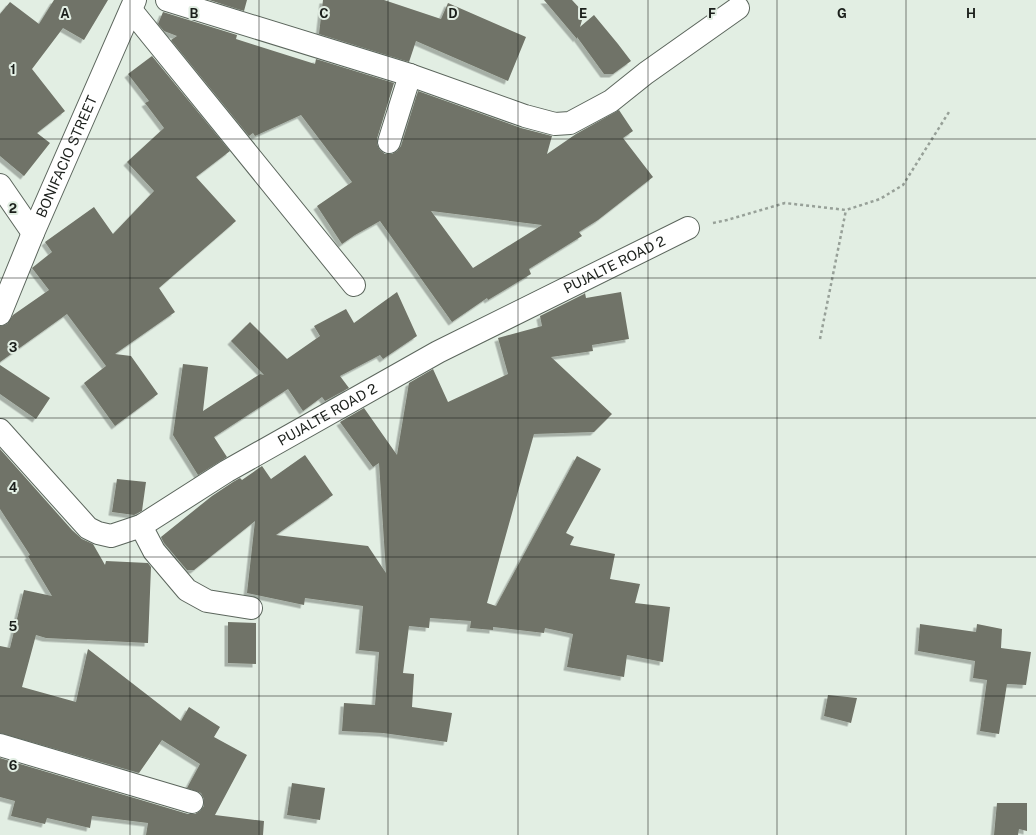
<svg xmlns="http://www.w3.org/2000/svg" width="1036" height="835" viewBox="0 0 1036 835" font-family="'Public Sans',sans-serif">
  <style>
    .building { fill: #707367; fill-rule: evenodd; filter: url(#shadow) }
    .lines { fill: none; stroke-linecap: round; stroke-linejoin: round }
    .minor-casing { stroke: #5c665d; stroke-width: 24 }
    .path { stroke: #97a098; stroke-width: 2.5; stroke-dasharray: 3 3; stroke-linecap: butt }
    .minor { stroke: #fff; stroke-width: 22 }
    .grid { fill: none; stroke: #1b1f1b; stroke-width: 1; stroke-opacity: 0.55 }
    .labels { text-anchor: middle; stroke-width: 4; stroke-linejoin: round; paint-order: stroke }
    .street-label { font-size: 14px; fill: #1b1f1b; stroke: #e2eee3 }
    .grid-label { font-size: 13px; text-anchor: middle; font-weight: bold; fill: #1b1f1b; stroke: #e2eee3; stroke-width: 4; stroke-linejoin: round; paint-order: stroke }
  </style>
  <defs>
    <filter id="shadow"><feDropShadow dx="-3.5" dy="3.5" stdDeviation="0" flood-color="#0004"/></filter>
  </defs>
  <rect width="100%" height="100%" fill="#e2eee3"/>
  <path class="building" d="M54,0h54l-24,40 -21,-12 -31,41 33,42 -28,22 13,10 -26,33 -24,-20v-142l10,-12 29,22z
    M209,0h38l-3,11z
    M323,0h61l57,19 7,-16 78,34 -18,44 -92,-40 -7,21 -90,-28z
    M544,0h28l12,13 -4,14 14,-12 24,29 13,17 -18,13h-9l-27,-37v2z
    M163,12l74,23 -1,4 79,25 1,-5 78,24 -17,56v5l3,6 5,4h7l5,-3 4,-5 17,-55 103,37 31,8 -5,18 29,-20 43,-24 14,21 -10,7 30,39 -55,43 -19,12 3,4 -53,33 2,5 -43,26 -1,-2 -35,24 -72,-101 -25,14 -13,9 -25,-38 35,-24 -51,-67 -46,21 -2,-3 -4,3 -78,-96 6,-4 -13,-5 -6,-7zM431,211l111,14 -69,43z
    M152,56l78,95 -34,26 40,44 -77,67 16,24 -60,42 16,2 27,38 -43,32 -31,-43 22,-17 -39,-52 -67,48v-36l7,-2 6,-9 36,-25 -17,-22 20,-16 -7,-10 49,-35 19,27 41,-43 -27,-29 37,-34 -19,-25 4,-2 -21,-27z
    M397,292l20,44 -34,23 -3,-4 -40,21 9,12 -24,13 -3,-4 -19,14 -15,-22 -74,48 13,20 -29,18 -25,-40 10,-71 25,3 -5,44 57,-37 4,1 -33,-34 19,-19 37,37 33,-23 -6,-10 32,-17 8,14z
    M621,292l8,47 -37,6 1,6 -42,6 61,57 -18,18 -60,2 -47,169 9,3 81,-150 24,13 -35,64 8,4 -4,8 45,9 -5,25 30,5 -5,19 35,4 -7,55 -36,-7 -3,22 -57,-10 6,-33 -28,-6 -1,5 -51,-6v3l-23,-2 1,-7 -41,-3 -1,10 -20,-2 -6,47 11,1 -2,33 40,6 -5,29 -64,-9 -41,-2 2,-28 31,2 4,-53 -20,-2 4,-44 -58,-8 -1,7 -57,-12 8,-72 -61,49h-7l-23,-27 -3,-6 51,-41 21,-14 7,-4 2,2 20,-14 9,13 34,-24 28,40 -57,40 92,11 18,27 -7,-110 -6,4 -33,-45 24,-14 33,47 12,-72 24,-14 15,33 60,-28 -10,-36 44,-12 -2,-10 44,-22 1,-1 1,5z
    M0,365l50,33 -14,21 -36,-25z
    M0,449l72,81 10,9 11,5 12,21 1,-4 42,2 3,4 -3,76 -102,-5 -10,-3 -14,52 54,15 12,-53 93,72 8,-14 31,20 -6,10 33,18 -32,60 49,6 -1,14h-117l2,-12 -56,-7 -2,12 -43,-10 -2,6 -34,-8 4,-15 -15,-4v-39l188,56h7l5,-3 4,-5v-7l-3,-6 -14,-5 13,-24 -38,-24 -23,33 -139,-40v-87l10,2 14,-58 28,6 -24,-40 2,-1 -30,-46z
    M117,479l29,3 -4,29 -8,4 -22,-3z
    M228,622l28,1v41l-28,-1z
    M920,624l56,8 1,-8 25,5 -1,19 30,4 -5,33 -19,-1 -8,50 -19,-3 7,-51 -14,-2 2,-17 -57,-10z
    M828,695l29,3 -6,25 -27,-7z
    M292,783l33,5 -5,32 -33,-5z
    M997,803h30v28l-8,-2 -1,6h-24z"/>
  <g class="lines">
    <g class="minor-casing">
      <g id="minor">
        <path d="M167,0l243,75 115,41 30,8 15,-1 41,-22 35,-28 92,-65"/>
        <path d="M131,10l223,275"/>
        <path d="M389,142l21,-67"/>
        <path d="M0,185l33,48"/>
        <path id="s1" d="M0,314l33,-81 102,-233"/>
        <path id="s2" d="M0,430l88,98 10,5 13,3 30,-10 86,-55 211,-119 250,-124"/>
        <path d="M141,526l13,25 33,39 20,11 44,7"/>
        <path d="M0,745l192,57"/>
      </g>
    </g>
    <path class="path" d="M713,223l14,-3 58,-17 61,7 34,-11 23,-14 46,-73
      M820,339l26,-129"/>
    <use href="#minor" class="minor"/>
  </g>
  <path class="grid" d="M130,0v835M259,0v835M388,0v835M518,0v835M648,0v835M777,0v835M906,0v835M0,139h1036M0,278h1036M0,418h1036M0,557h1036M0,696h1036"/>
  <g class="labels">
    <g class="street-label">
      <text dy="5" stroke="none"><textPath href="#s1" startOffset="171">BONIFACIO STREET</textPath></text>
      <text dy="5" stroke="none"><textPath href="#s2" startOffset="729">PUJALTE ROAD 2</textPath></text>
      <text dy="5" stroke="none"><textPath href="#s2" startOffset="405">PUJALTE ROAD 2</textPath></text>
    </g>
  </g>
  <g class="grid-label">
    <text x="65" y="18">A</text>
    <text x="194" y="18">B</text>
    <text x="324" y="18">C</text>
    <text x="453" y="18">D</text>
    <text x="583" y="18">E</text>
    <text x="712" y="18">F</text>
    <text x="842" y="18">G</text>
    <text x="971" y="18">H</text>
    <text x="13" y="74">1</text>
    <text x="13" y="213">2</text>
    <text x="13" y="352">3</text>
    <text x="13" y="492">4</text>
    <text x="13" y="631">5</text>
    <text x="13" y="770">6</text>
  </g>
</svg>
